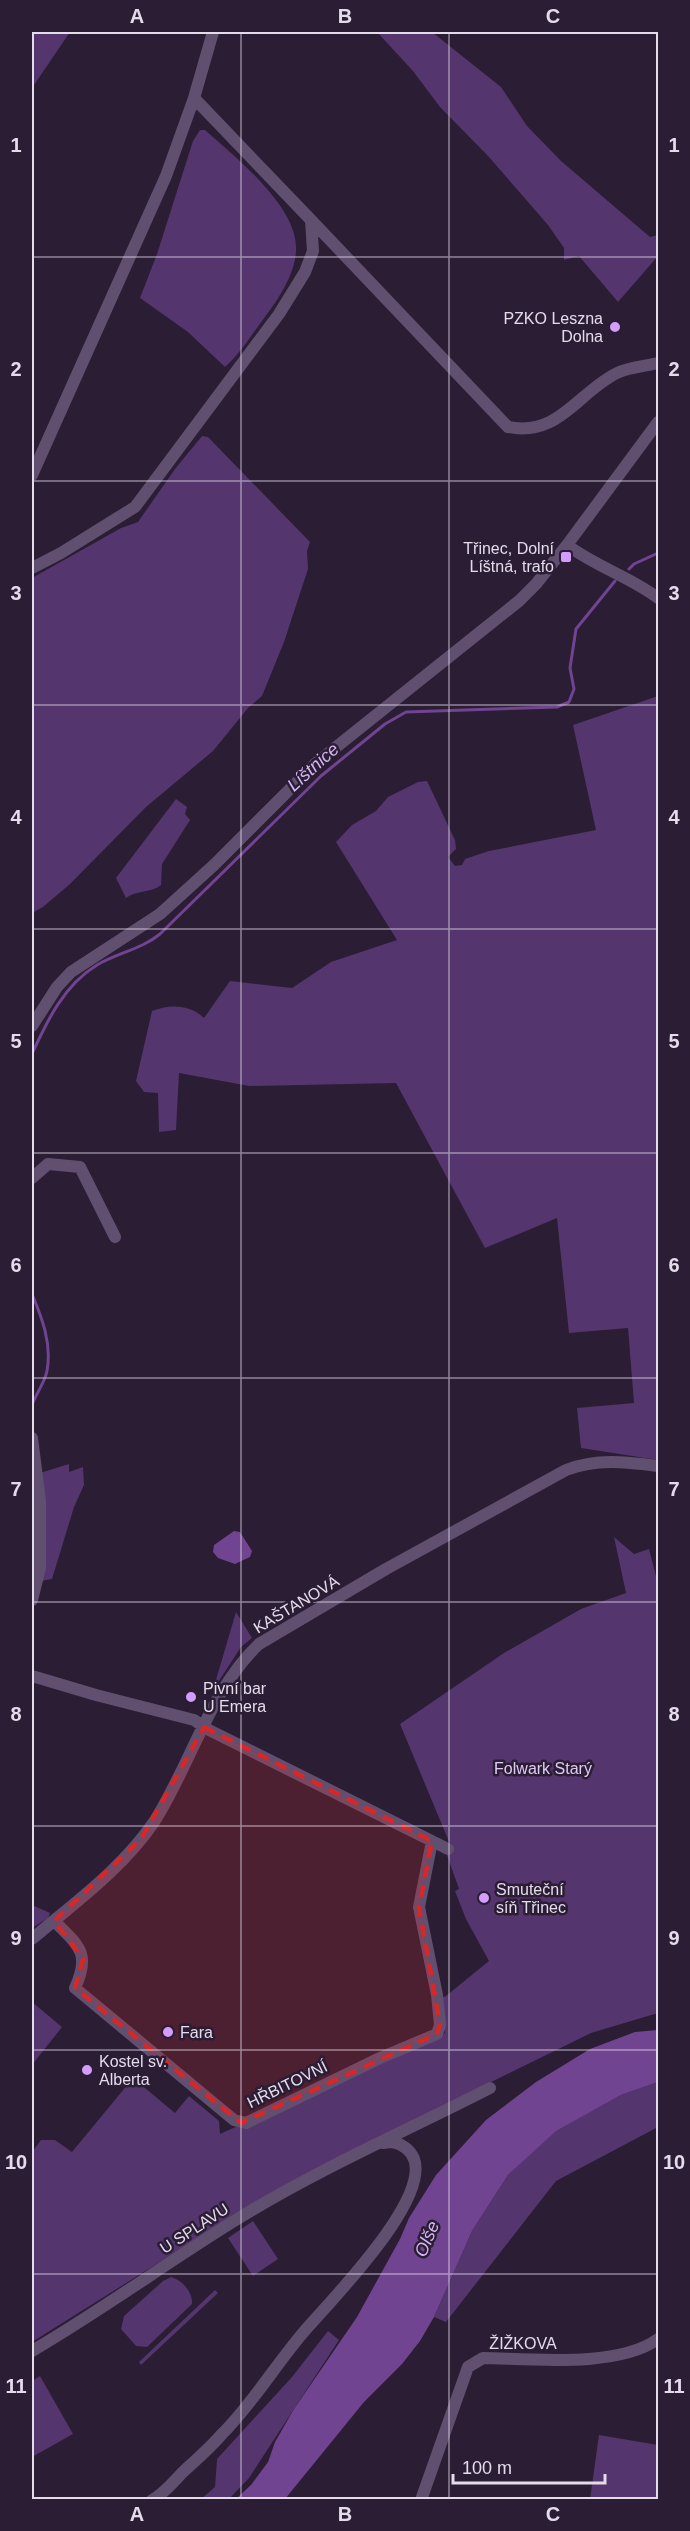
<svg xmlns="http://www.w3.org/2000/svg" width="690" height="2531" viewBox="0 0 690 2531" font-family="Arial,sans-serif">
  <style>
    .green { fill: #55356d }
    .water { fill: #704490 }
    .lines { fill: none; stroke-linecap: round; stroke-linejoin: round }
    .stream { stroke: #704490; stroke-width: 3 }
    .minor { stroke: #614f70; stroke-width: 12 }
    .marked { fill: #d62828; fill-opacity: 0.2; stroke: #d62828; stroke-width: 4.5; stroke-dasharray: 12 8; stroke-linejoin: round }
    .grid { fill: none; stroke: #e4dbeb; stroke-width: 1.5; stroke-opacity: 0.55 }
    .poi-dot { fill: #d39cfd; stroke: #2a1d34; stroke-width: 2 }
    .labels { text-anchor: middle; stroke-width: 5; stroke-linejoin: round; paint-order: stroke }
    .poi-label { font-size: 16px; fill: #e4dbeb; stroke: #2a1d34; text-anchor: start }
    .street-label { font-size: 16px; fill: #e4dbeb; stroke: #2a1d34 }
    .park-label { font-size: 16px; fill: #e0c9f3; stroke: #2a1d34 }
    .water-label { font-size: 18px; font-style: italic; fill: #d7b5f4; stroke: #2a1d34 }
    .neatline { fill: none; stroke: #e4dbeb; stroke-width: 2 }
    .grid-label { font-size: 20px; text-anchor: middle; font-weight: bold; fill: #e4dbeb }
  </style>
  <rect width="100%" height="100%" fill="#2a1d34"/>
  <path class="green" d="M32,32h38l-38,56z
    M377,32h55l69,55 26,39 34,35 89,76 8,-2v21l-40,46 -39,-46 -15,4v-12l-16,-23 -59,-68 -49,-50 -27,-36z
    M200,130h5c30,27 94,77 91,121 -1,23 -18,49 -31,66 -13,17 -24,36 -40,50l-37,-35 -48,-34 17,-44 36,-113z
    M202,436l6,1 102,105 -3,9 1,18 -24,73 -22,54 -14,12 -35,43 -67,56 -76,77 -27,23 -11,6v-335l89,-50 17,-6 37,-53z
    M658,696v764l-77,-12 -4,-40 57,-5 -6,-75 -59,5 -12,-115 -72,30 -89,-165 -147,3 -70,-13 -3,57 -17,2 -1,-39 -14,-1 -8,-11 16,-70c17,-7 38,-7 52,7l26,-37 62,7 39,-26 66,-22 -61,-98 16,-17 24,-14 12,-14 30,-15 9,-1 28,59 1,9 -8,8 7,9 7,-1 3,-6 24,-8 107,-21 -23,-105z
    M176,799l11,8 -2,7 5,6 -28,44 -1,21c-9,8 -25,5 -35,13l-10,-20z
    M69,1464v8l14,-5 1,18 -10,22 -22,72 -17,3 -3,10v-102l8,-17z
    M614,1537l20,17 15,-5 9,35v429l-67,20 -106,52 -244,126 -209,131v-190l9,-12h14l17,12 61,-74 42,35 14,-17 30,25 1,13 225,-101 -7,-34 8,-3 43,-35 -23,-42 -11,-28 4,-2 -12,-34 3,-11 -50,-120 104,-71 77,-44 45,-16z
    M236,1612l16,26 -11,9 -28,43z
    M32,1905l18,8 -2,5 -16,10z
    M32,2002l30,25 -30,38z
    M658,2082v45l-102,54 -110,141 -12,-5 38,-86 36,-56 47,-44 66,-36z
    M253,2221l25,38 -25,17 -25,-38z
    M171,2277c11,3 22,15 21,27l-45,43 -11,-1 -15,-17 3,-13 39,-35z
    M215,2290l3,3 -77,72 -2,-3z
    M328,2331l11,9 -90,138 -20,21h-28l14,-12 2,-28 75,-82z
    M40,2376l33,58 -41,23v-76z
    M599,2435l59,10v54h-68z"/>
  <path class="water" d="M234,1531l6,1 12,19 -2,6 -15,7 -17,-6 -5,-6 1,-7z
    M658,2030v52l-37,13 -65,36 -48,44 -36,56 -38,86 -14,24 -18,23 -38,38 -79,97h-49l15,-14 17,-23 7,-20 19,-33 63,-92 43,-78 9,-21 27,-43 50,-55 50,-38 54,-33 45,-17z"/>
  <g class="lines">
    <path class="stream" d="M629,569l5,-5 24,-11
      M32,1054c15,-33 32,-69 65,-89 20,-12 45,-16 63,-31l161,-158 64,-52 21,-12 151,-5 12,-5 5,-13 -4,-21 6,-39 39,-48
      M32,1294c10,24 20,49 15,77 -2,11 -11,23 -15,34"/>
    <path class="minor" d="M311,220l197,207c51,10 69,-34 109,-54 12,-6 29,-7 41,-10
      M32,475l134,-299 28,-78 19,-66
      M567,545c28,21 63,32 91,53
      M32,568l29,-15 74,-46 144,-193 26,-42 8,-21 -2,-31 -117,-122
      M32,1026l25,-39 14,-15 89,-58 54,-49 101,-101 204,-163 17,-17 31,-39 91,-123
      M32,1178l16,-14 32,3 35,70
      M32,1438l8,63v67l-8,32
      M32,1676l64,19 98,25 15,10 239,119
      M54,1921c25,25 37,32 21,67l159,132 12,3 134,-65 57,-24 3,-9 -3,-30 -18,-88 13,-66
      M32,1939c42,-36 90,-70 122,-117 36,-56 56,-132 105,-178l127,-75 180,-99c31,-12 60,-8 92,-4
      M32,2351c70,-41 137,-90 207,-133 80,-49 167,-87 251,-130
      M152,2500c12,-6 22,-19 31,-28 13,-12 27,-24 39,-38 30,-30 53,-68 80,-100 23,-28 145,-148 106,-184 -8,-7 -14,-9 -25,-7
      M421,2500l47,-133 15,-9c49,1 135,10 175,-19"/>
  </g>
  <path class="marked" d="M204,1727l228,114 -13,66 21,118 -3,9 -196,89 -166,-135 8,-29 -29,-38 87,-82z"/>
  <path class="grid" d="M241,32v2468M449,32v2468M32,257h626M32,481h626M32,705h626M32,929h626M32,1153h626M32,1378h626M32,1602h626M32,1826h626M32,2050h626M32,2274h626"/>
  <g class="poi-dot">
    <circle cx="615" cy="327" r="6"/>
    <rect x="560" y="551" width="12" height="12" rx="3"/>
    <circle cx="191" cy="1697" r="6"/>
    <circle cx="484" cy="1898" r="6"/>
    <circle cx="168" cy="2032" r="6"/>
    <circle cx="87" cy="2070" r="6"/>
  </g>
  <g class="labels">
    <g class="poi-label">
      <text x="603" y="324" text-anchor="end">PZKO Leszna<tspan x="603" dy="18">Dolna</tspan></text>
      <text x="554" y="554" text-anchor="end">Třinec, Dolní<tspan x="554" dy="18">Líštná, trafo</tspan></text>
      <text x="203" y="1694">Pivní bar<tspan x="203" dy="18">U Emera</tspan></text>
      <text x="496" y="1895">Smuteční<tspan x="496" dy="18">síň Třinec</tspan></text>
      <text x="180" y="2038">Fara</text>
      <text x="99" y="2067">Kostel sv.<tspan x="99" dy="18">Alberta</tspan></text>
    </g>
    <g class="street-label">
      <text transform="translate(296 1604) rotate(-31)" y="6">KAŠTANOVÁ</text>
      <text transform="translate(287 2084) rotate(-26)" y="6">HŘBITOVNÍ</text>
      <text transform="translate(194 2228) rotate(-33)" y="6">U SPLAVU</text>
      <text x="523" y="2349">ŽIŽKOVA</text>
    </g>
    <g class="park-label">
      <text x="543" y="1774">Folwark Starý</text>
    </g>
    <g class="water-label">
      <text transform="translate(313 767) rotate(-42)" y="6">Líštnice</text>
      <text transform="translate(427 2239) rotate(-67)" y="6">Olše</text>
    </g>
  </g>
  <rect width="690" height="2531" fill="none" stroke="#2a1d34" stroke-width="66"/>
  <path d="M453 2474v9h152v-9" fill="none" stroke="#e4dbeb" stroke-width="3"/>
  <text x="462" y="2474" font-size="18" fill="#e4dbeb" stroke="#2a1d34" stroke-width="4.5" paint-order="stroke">100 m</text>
  <rect x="33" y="33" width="624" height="2465" class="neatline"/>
  <g class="grid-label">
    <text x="137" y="23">A</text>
    <text x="345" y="23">B</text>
    <text x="553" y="23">C</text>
    <text x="16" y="152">1</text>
    <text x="674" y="152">1</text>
    <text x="16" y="376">2</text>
    <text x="674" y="376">2</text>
    <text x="16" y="600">3</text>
    <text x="674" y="600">3</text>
    <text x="16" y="824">4</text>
    <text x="674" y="824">4</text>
    <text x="16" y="1048">5</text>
    <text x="674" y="1048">5</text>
    <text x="16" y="1272">6</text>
    <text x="674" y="1272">6</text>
    <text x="16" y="1496">7</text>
    <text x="674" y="1496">7</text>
    <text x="16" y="1721">8</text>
    <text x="674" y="1721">8</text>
    <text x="16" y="1945">9</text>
    <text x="674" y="1945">9</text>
    <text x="16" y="2169">10</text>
    <text x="674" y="2169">10</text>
    <text x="16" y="2393">11</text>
    <text x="674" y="2393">11</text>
    <text x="137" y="2521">A</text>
    <text x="345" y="2521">B</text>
    <text x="553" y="2521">C</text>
  </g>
</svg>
